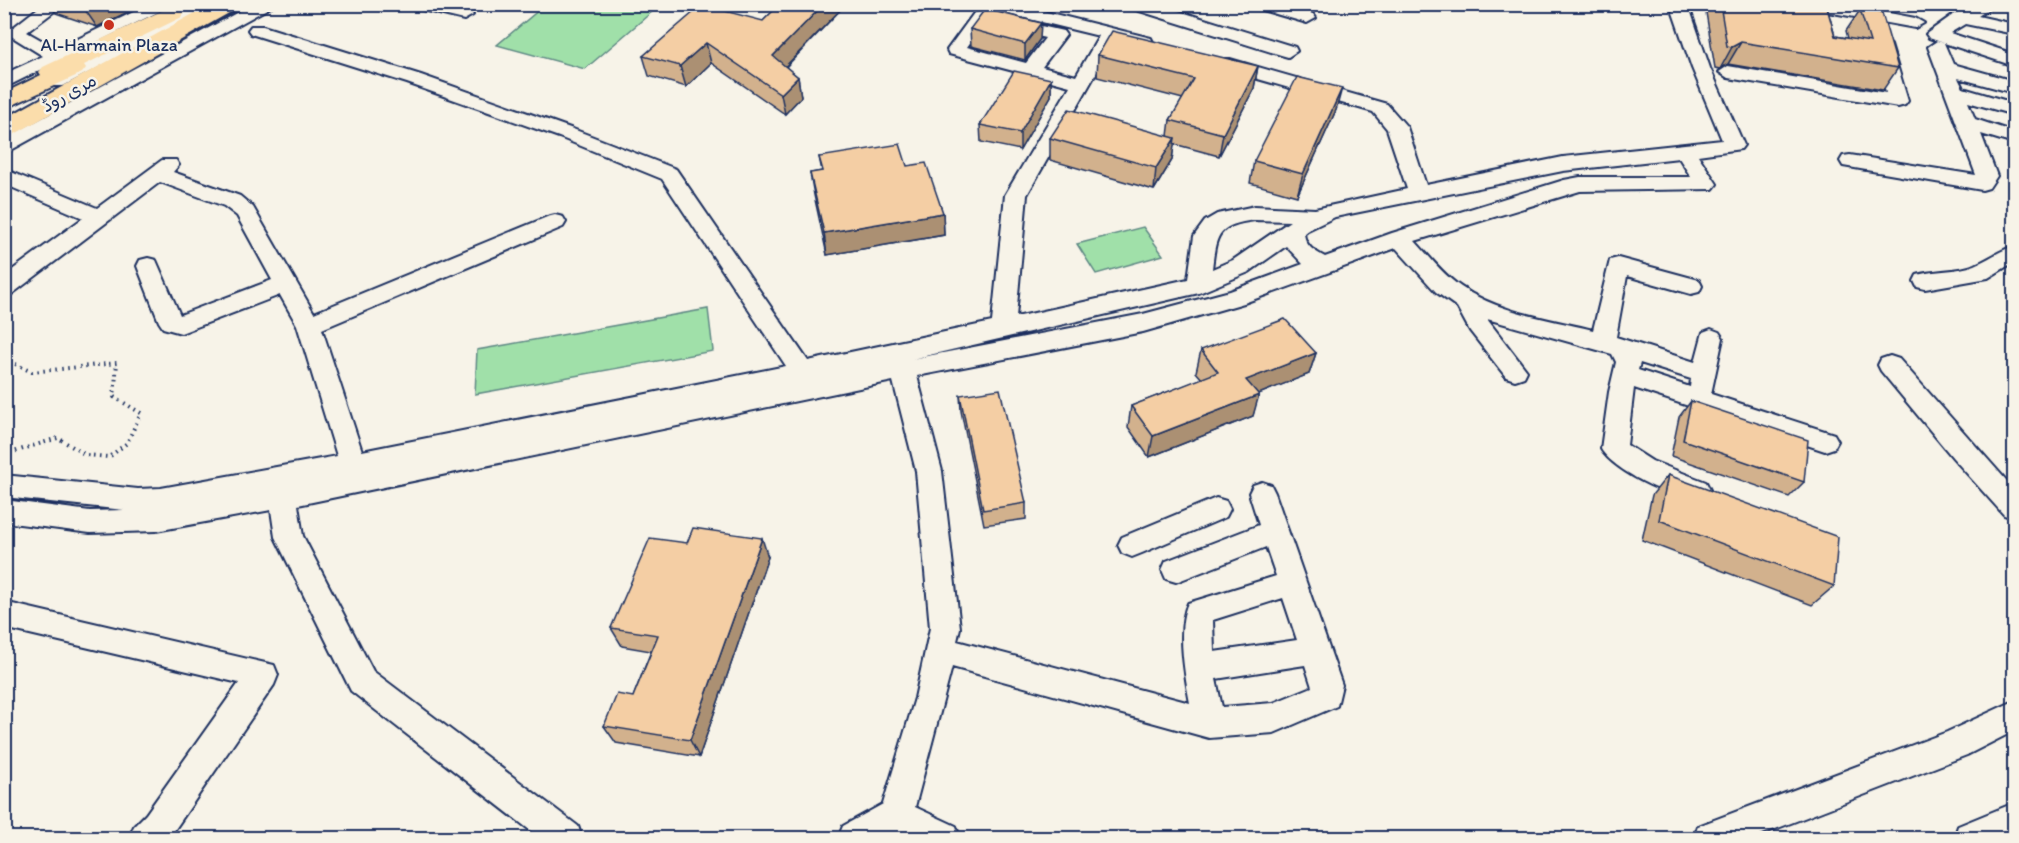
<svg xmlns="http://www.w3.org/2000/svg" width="2019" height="843" viewBox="0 0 2019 843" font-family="Itim,'Playpen Sans Arabic',sans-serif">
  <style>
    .green { fill: #a0e0a9; stroke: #5e8884; stroke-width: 1.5 }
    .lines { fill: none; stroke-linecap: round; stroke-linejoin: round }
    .minor-casing { stroke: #1b2f5e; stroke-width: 4 }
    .major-casing { stroke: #1b2f5e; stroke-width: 4 }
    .path { stroke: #1b2f5e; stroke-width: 4; stroke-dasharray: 1.5 4.5; stroke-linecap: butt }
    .minor { fill: #f7f3e8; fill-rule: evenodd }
    .major { fill: #fbddab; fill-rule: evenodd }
    .wall { fill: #d2b18d; stroke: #1b2f5e; stroke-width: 1.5 }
    .shaded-wall { fill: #ab9073; stroke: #1b2f5e; stroke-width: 1.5 }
    .building { fill: #f4cea4; stroke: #1b2f5e; stroke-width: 1.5 }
    .poi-dot { fill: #c8321e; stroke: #f7f3e8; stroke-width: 2 }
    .labels { text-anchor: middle; stroke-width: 5; stroke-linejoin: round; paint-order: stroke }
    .far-poi-label { font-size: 18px; fill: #1b2f5e; stroke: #f7f3e8 }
    .far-street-label { font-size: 18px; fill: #1b2f5e; stroke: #f7f3e8 }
  </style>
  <rect width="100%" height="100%" fill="#f7f3e8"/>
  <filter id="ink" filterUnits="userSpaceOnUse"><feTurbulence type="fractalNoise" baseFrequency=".0167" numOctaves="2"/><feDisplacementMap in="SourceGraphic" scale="12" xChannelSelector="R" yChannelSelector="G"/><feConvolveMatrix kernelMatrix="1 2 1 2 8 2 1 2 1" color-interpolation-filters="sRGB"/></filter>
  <g filter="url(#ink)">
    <path class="green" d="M546,4h114v1l-75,64 -88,-24z
      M1143,227l20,28 -67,19 -19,-30z
      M708,309l5,42 -238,43 2,-44z"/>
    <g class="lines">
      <g class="minor-casing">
        <path id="minor" d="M43,4h21l-37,28 30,17 93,-45h24l-170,84v-14l39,-18 -37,-23z
          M193,4h24l-154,82h-14l-3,-4 3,-4z
          M253,4h23l-272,150v-15z
          M411,4h32l27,7 3,4 -9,5 -50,-12z
          M981,4h33l137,34 2,4 -9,6 -29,-8 -88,155 -11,122 172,-38 6,-43 11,-15 12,-7 38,-8 60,3 92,-20 -20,-60 -14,-17 -157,-45 -2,-4 2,-4h14l157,45 20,23 19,58 137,-28 159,-17 -30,-72 -22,-64h18l22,64 34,77 -3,4 -43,6 19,29 -4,5 -133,2 -165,50c15,16 28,34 46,46 38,26 88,32 132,43l17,-70 8,-2 81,22 3,6 -3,6 -8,2 -64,-18 -11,61 79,25 8,-30 8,-3 8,3 4,6 -12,56 123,40 4,7 -4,7 -9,3 -191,-63 -7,57 25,16 54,21 4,8 -4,8c-23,8 -93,-27 -105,-49l8,-57 7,-30 -4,-8 -125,-35 40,52 -3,6 -9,3 -9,-3 -36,-46 -13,-24 -21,-15 -40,-44 -152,55 -101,29 -226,44 25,95 18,157 -3,13 233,62c-5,-27 -14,-75 -2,-100l88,-27 -10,-29 -90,35 -10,-3 -4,-9 4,-9 93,-36 -10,-32 4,-8 9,-3 9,3 4,8 67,192 -5,21 -63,27 -65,5 -257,-71 -37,140 41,19 4,12h-51l-12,-5 -10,5h-49l5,-12 40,-22 32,-106 15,-70 -14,-157 -23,-90 -595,124 5,31 70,135 205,155 4,12h-42l-189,-147 -76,-154 -4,-27 -115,21 -66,2 -86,-11v-22l86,11 34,-1 -120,-13v-22l134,14 23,-1 176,-32 -40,-131 -17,-30 -99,38 -18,-5 -4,-6 -22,-56 3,-6 8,-2 8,2 24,55 92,-35 -35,-64 -13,-10 -64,-24 -148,112 -8,2v-20l79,-58 -79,-34v-15l93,39 65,-48h14l3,5 -6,7 67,24 13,11 61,106 233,-96 8,-2 8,2 3,5 -3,5 -241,102 40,122 424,-85 -124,-187 -103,-42 -152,-54 -156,-49 -3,-4 3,-4h12l158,49 152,54 103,40 132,192 184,-39 13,-127 65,-109 -121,-32 -2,-4 27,-37 6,-1 83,19 3,4 -24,32 34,9 23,-40 -115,-28zM984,23l61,15 -19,25 -59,-16zM1679,158l12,19h-111l-16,3 -172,53 -67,24c-11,-6 -20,-11 -21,-24l4,-3 27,-13 228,-46zM1255,220l35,1 -57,39 -21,9c4,-35 5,-44 43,-49zM1286,246l17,18 -73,27 -87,23 -231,45 287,-66 50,-21zM1640,363l51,16 -1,8 -52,-17zM1283,598l14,42 -83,12 -1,-32zM1305,665l7,22 -39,16 -51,4 -6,-28z
          M1127,4h29l139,43 2,4 -9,6 -7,-2 -151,-47z
          M1252,4h29l32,10 3,4 -9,5 -52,-15z
          M1802,4h41l72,14 9,5 -9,5 -104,-19z
          M1973,4h23l-18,12 36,8v10l-49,-10 -15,9 64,21v12l-85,-28 -3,-4 28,-20z
          M1882,39l9,6 17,56 -3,4 -7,2 -170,-29 -9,-6 9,-6 158,27 -13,-48z
          M1937,41l7,2 9,21 61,17v12l-56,-15 5,10 51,15v12l-46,-13 7,17 39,13v12l-33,-10 16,42 -8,12 -7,2 -139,-24 -3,-5 3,-5 7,-1 126,20 -48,-128z
          M2014,246v16l-26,16 -63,11 -8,-2 -3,-6 3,-6c18,-5 40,-3 58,-10 14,-6 24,-14 39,-19z
          M1890,356l9,3 115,130v29l-10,-3 -51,-57 -72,-87 -3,-6 3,-6z
          M1216,498l10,3 4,8 -4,8 -84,36 -10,4 -10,-4 -4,-8 4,-8z
          M4,602l270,63 4,10 -4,10 -105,153h-40l5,-12 12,-12 93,-131 -235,-55z
          M2014,701v30l-47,24 -215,83h-58l4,-12 249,-94z
          M2014,803v32l-6,3h-54l4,-12z"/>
      </g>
      <g class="major-casing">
        <path id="major" d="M211,4h28l-3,5 -223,126 -9,2v-18z
          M174,5l8,2 3,5 -3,5 -98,48 2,3 -4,5 -78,36v-16l37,-18 -2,-3 4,-5z"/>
      </g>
      <path class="path" d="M4,364l7,-2 21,10 85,-9 -3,34 27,16 -14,30 -18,14 -23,-2 -28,-17 -54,17"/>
      <use href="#minor" class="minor"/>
      <use href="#major" class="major"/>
    </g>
    <path class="wall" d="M50,4h94l-47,23 -41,-14z
      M780,4h66l-60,63 12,10 3,20 -16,17 -74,-51 -25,24 -37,-11 -6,-20 120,-35z
      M1706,4h120l9,32 13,2 -2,-7 14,-21 38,58 -15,22 -155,-26 -8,5 -5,-1 -10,-62z
      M970,29l70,10 -15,21 -54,-14z
      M1098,55l160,11 -4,22 -35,68 -45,-12 -2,16 -18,30 -104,-30v-22l118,-2 2,-16 13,-21 -86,-22z
      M1051,79v17l-31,54 -39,-8 -1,-17z
      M1336,110l-39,86 -47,-13 4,-22z
      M819,157l88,9 36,47 1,22 -117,20 -13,-60 -4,-22 12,-2z
      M1201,350l115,3 -7,21 -51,20 -5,22 -104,41 -21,-30 3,-21 71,-27 -6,-7z
      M960,395l66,108v16l-42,6 -23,-114z
      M1691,401l113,81 -15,15 -118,-41 8,-39z
      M1668,475l166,111 -22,19 -170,-65 10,-45z
      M768,557l-69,200 -83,-14 -12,-17 29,-29 18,-46 -29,-5 -11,-18z"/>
    <path class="shaded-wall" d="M81,4h63l-47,23z
      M824,4h22l-70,72 -3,-20z
      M1041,23l-1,16 -15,21v-16z
      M1741,42l-13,22 -8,5 12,-22z
      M706,43l5,20 -25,24 -6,-21z
      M1258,66l-4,22 -35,68 4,-22z
      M798,77l3,20 -16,17 -4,-20z
      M1051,79v17l-31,54v-17z
      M1342,88l-6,22 -39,86 6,-22z
      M1175,138l-3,22 -18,30 2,-22z
      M943,213l1,22 -117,20 -3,-22z
      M1316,353l-7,21 -68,27 5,-21z
      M1259,395l-6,21 -104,41 4,-21z
      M762,538l6,19 -69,200 -9,-17z"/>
    <path class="building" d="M780,4h44l-51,52 25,21 -17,17 -75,-51 -26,23 -37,-10 59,-51 61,16z
      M1720,4h106l9,32 35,6 -10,-32 22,3 16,55 -157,-26 -9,5 -5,-1z
      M985,9l56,14 -16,21 -55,-15z
      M1112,31l146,35 -35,68 -53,-14 24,-41 -96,-24z
      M1014,71l37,8 -31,54 -40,-8z
      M1297,77l45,11 -39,86 -49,-13z
      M1069,109l106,29 -19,30 -106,-30z
      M900,144l7,22 19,-3 17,50 -119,20 -14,-60 13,-2 -4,-14z
      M1285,319l31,34 -70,27 13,15 -106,41 -22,-30 87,-34 -17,-22z
      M1000,389l26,114 -43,7 -23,-115z
      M1691,401l117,39 -4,42 -121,-42z
      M1668,475l170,62 -4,49 -175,-66z
      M693,528l69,10 -72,202 -86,-14 13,-32 16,3 25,-62 -47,-7 39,-90 37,5z"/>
  </g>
  <circle class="poi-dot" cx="109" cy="25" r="6"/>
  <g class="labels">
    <g class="far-poi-label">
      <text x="109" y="51">Al-Harmain Plaza</text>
    </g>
    <g class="far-street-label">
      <text transform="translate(69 93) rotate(-29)" y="6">مری روڈ</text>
    </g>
  </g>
  <rect width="2019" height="843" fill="none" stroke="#f7f3e8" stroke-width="24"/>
  <rect x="12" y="12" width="1995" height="819" fill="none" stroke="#1b2f5e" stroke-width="2" filter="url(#ink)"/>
</svg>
